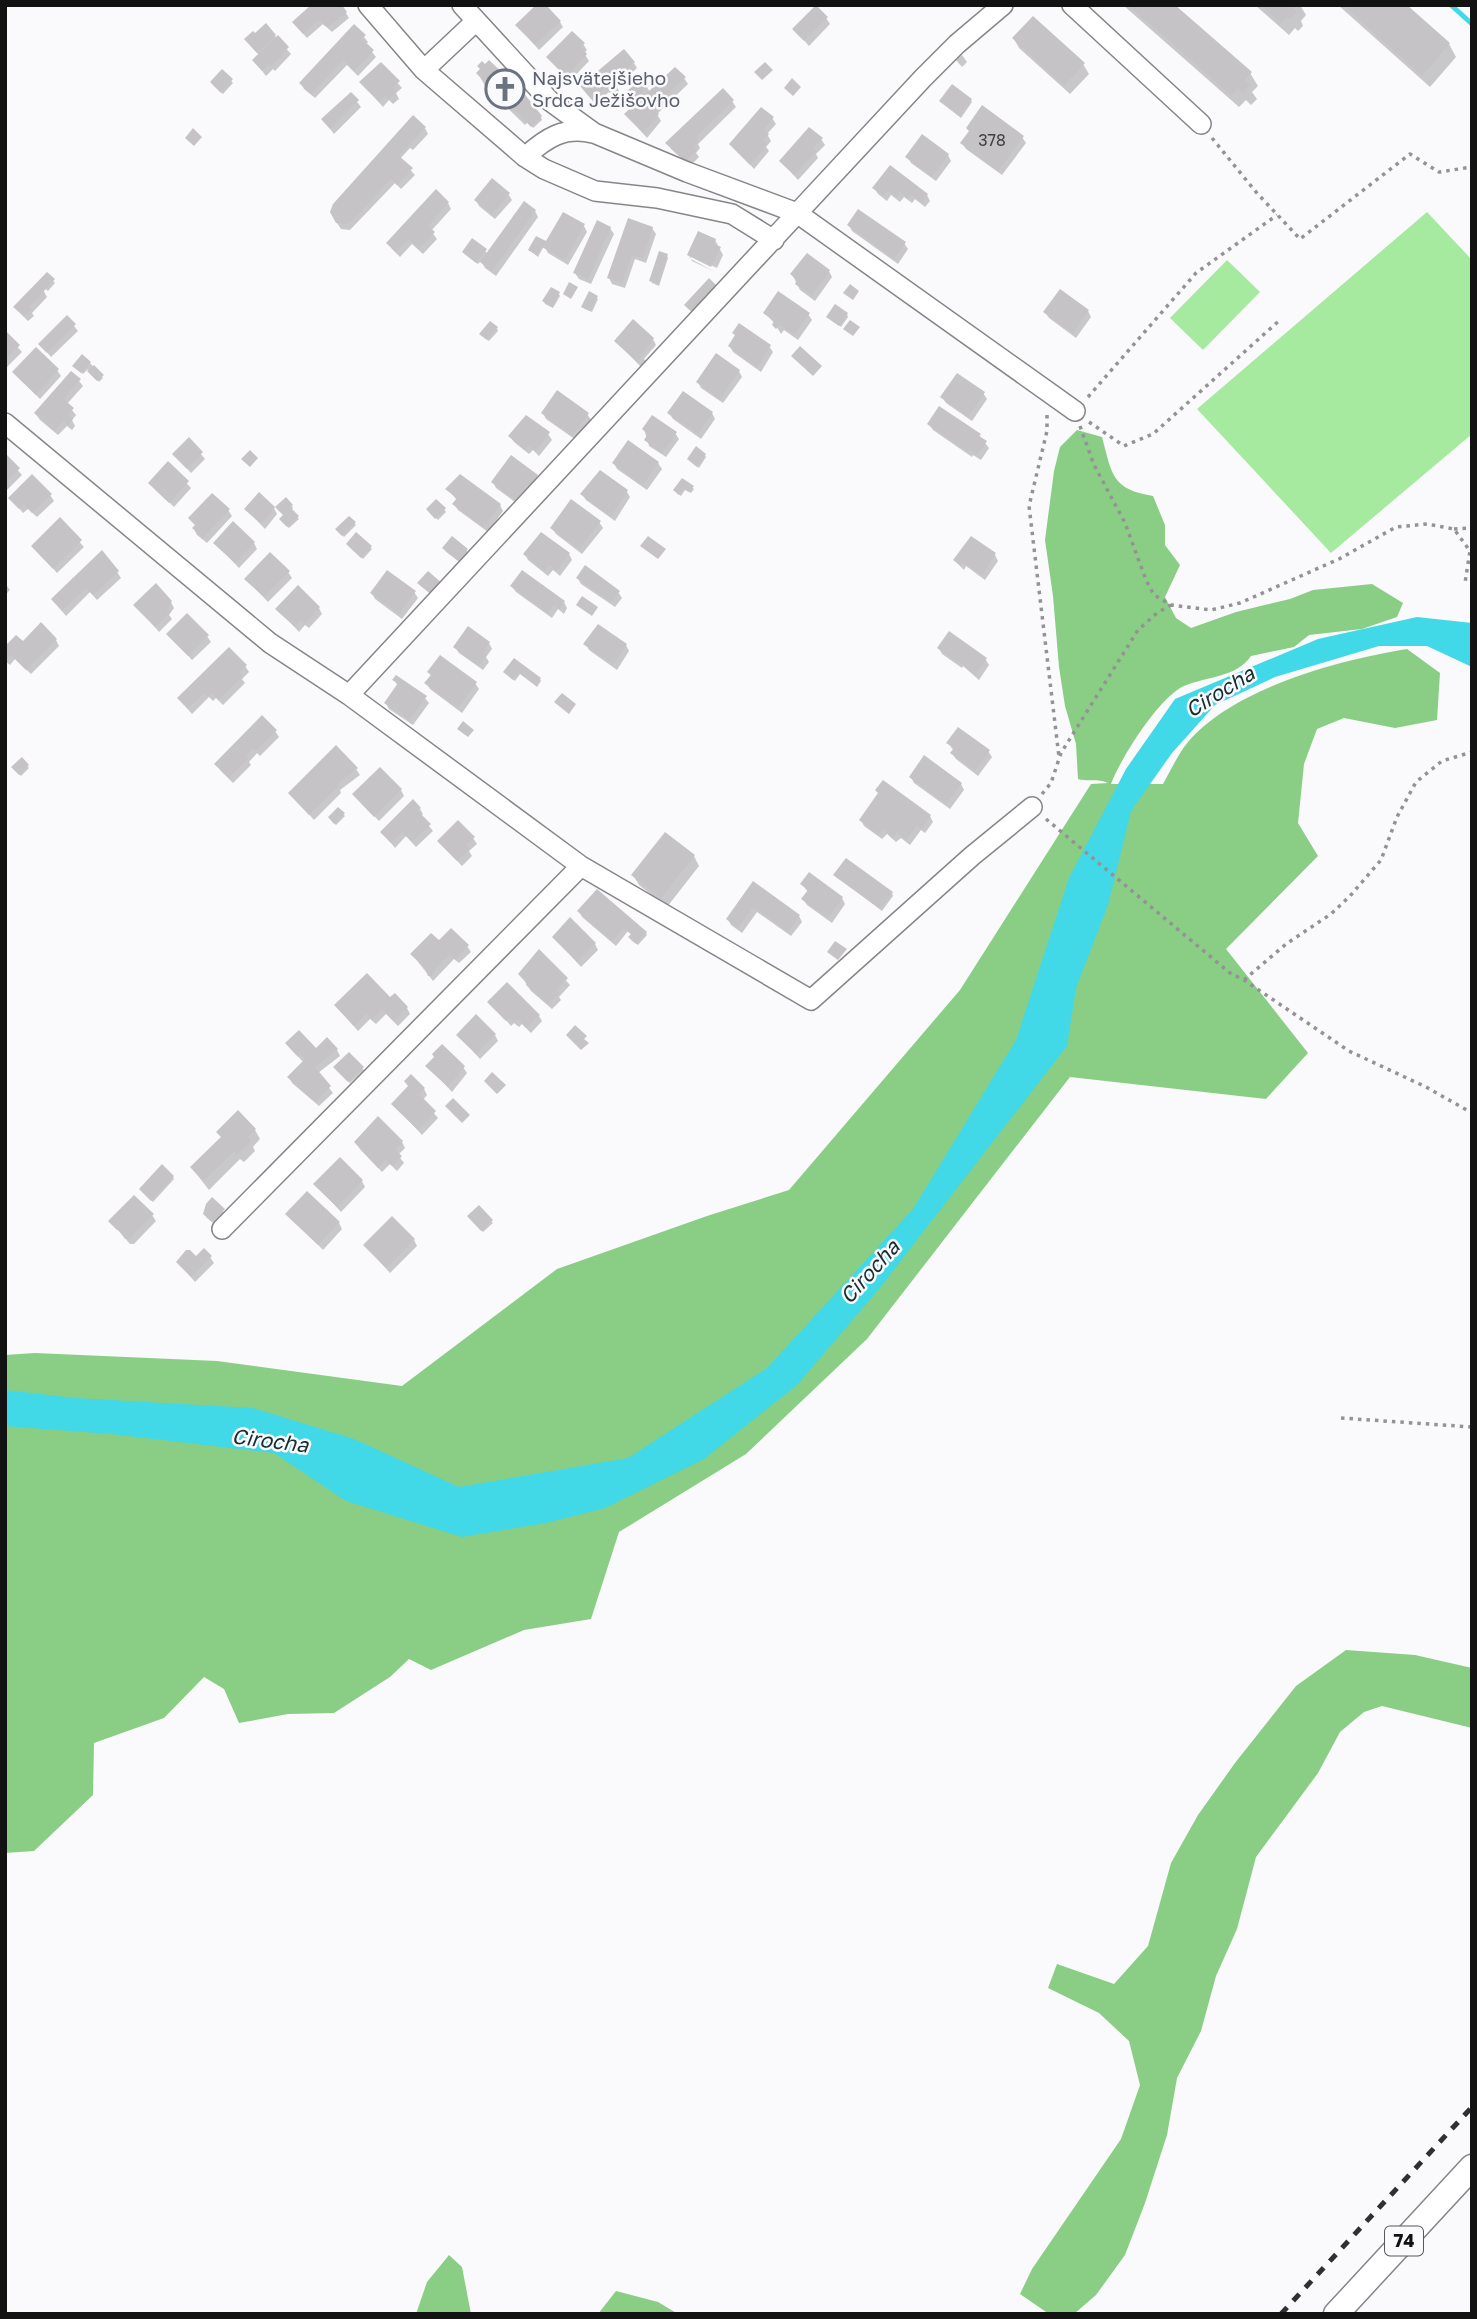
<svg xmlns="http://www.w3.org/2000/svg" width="1477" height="2319" viewBox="0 0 1477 2319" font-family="'Golos Text',sans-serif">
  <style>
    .green { fill: #a5ea9f }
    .forest { fill: #89ce84 }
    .water { fill: #41d8e8 }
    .shadow { fill: #0003 }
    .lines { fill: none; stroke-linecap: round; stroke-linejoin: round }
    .stream { stroke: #41d8e8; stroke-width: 5 }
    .building { fill: #c5c3c5 }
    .minor-casing { stroke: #878588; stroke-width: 22 }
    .major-casing { stroke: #878588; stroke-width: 27 }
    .path { stroke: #939294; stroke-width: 3.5; stroke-dasharray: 3.5 5; stroke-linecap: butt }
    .minor { stroke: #fff; stroke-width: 19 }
    .major { stroke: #fff; stroke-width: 24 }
    .rail { stroke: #313031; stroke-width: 5; stroke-dasharray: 9 9; stroke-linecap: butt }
    .labels { text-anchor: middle; stroke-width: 5; stroke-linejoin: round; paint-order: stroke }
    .number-label { font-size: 16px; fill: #403e40 }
    .shield { fill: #faf9fc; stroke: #585759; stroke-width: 2 }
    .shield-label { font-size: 18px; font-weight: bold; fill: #131213 }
    .worship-label { font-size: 19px; fill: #5b616d; stroke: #faf9fc; text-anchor: start }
    .water-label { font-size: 21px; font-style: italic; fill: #162e31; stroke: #faf9fc }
  </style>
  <rect width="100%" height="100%" fill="#faf9fc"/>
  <path class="green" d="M1427,212l45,48v174l-141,119 -134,-144z
    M1227,260l33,32 -57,58 -33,-32z"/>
  <path class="forest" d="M1077,430l25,7c10,37 9,52 51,59l12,29v20l15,20 -15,32 11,21 15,10 45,-16 54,-13 23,-9 59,-6 31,19 -6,14 -35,12 -53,6 -15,12 -43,9c-15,22 -44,20 -67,30 -24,10 -64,73 -73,98h52c8,-14 15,-30 25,-42 46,-54 151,-82 219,-93l33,24 -3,47 -42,8 -51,-10 -27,11 -13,35 -6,59 20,33 -92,93 82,104 -42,46 -196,-22 -203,262 -121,115 -127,78 -28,87 -67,11 -93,40 -22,-11 -19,18 -56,36 -46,1 -49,9 -15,-34 -20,-12 -40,41 -70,25 -1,52 -59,56 -29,2v-498l30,-2 182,8 185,25 155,-117 150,-53 82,-26 171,-200 131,-206 17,-1c-11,-5 -19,-1 -30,-4l-2,-35 -11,-38 -6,-39 -6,-71 -8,-56 9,-69 6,-24z
    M1346,1650l69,5 57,13v60l-90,-22 -18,6 -24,20 -22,41 -62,84 -19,72 -21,47 -15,55 -24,47 -10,57 -22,68 -20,52 -29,40 -22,19h-25l-29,-20 12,-25 89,-130 19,-54 -11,-44 -30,-28 -51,-25 9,-24 57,20 34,-38 23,-83 27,-48 37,-52 61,-77z
    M449,2255l13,12 9,47h-55l11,-32z
    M616,2291l42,11 20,12h-80z"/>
  <path class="water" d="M1417,617l55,6v44l-45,-21h-48l-104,31 -60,28 -43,48 -41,58 -23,94 -32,83 -9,58 -188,243 -82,96 -93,74 -99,49 -59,15 -84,14 -116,-36 -72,-48 -163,-19 -106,-8v-36l70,8 178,10 101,31 105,48 169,-29 139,-90 146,-159 103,-169 53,-162 57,-109 49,-70 143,-60z"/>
  <path class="shadow" d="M314,5l32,8 3,5 -17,14 -9,-8 -16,14 -9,-10z
    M1123,5h49l78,68 8,13 -6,6 5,7 -6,6 -5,-5 -7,7z
    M1255,5h45l6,10 -5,6 2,5 -5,5 -3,-3 -6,7z
    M1338,5h67l44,39 7,13 -26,30z
    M826,18l4,6 -21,22 -15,-17z
    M560,22l3,5 -24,23 -22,-25z
    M266,26l25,28 -16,17 -2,-2 -7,7 -12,-16 5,-5 -9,-10 5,-9z
    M364,37l4,5 -2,2 10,13 -18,19 -11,-11 -32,33 -11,-9 -3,-6z
    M1014,39l69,25 6,10 -19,20 -51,-46z
    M583,44l4,6 -3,3 5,8 -19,20 -22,-24z
    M962,55l5,7 -5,5 -6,-7z
    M634,63l3,5 -20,19 2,4 -7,5 -3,-4 -14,12 -9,-12z
    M381,65l21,23 -6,5 3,6 -6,5 -4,-4 -6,7 -21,-24z
    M223,71l10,12 -10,11 -10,-9z
    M478,73l63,44 1,3 -9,8 -5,-6 -3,3 -40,-39z
    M684,78l4,6 -31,30 4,7 -14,17 -21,-24 10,-9 -8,-9 19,-9 3,5z
    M351,94l10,13 -27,27 -11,-14z
    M971,100l1,2 -11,16 -20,-16z
    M732,101l4,6 -38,37 2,4 -4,5 3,4 -9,9 -19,-17 -3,-6z
    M772,118l4,6 -9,10 4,7 -5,6 3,4 -15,18 -23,-25z
    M425,128l3,6 -15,16 -3,-2 -10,11 15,16 -14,14 -6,-6 -45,47 -9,-1 -8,-12z
    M1022,137l4,6 -24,32 -36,-26 -4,-6z
    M821,139l4,6 -9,9 2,4 -20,22 -17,-19z
    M948,155l3,6 -15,20 -25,-18 -3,-6z
    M874,188l53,7 3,6 -5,6 -10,-8 -3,4 -8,-6 -4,5 -9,-7 -4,6 -9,-7z
    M508,194l4,6 -17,19 -16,-13 -3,-6z
    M448,203l3,6 -20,22 6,8 -14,15 -11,-10 -12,13 -8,-8 -4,-6z
    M535,211l3,6 -42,59 -11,-8 -4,-7 -3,3 -13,-10 -1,-2 21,-1 3,3z
    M849,225l55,18 4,6 -10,15 -46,-33z
    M584,226l3,6 -19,33 -20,-12 -4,-7 -6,11 -8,-7z
    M610,228l4,6 -23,50 -12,-5 -4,-6z
    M652,228l4,6 -10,29 -11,-4 -10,29 -13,-4 -3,-6z
    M715,240l8,15 -6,13 -26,-12v3l24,13 -23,-11 -3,-6z
    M667,256l1,2 -9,28 -7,-3 -1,-2z
    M829,271l3,6 -17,24 -15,-11 -8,-16z
    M47,274l8,9 -7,8 -7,-5 6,11 -15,16 2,3 -6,5 -13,-13z
    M559,294l1,2 -7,12 -8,-4 -1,-3z
    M596,297l2,2 -6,13 -7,-3 -2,-2z
    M1088,311l3,6 -15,21 -27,-20 -4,-6z
    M765,313l43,1 4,6 -14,20 -14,-10 -3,4 -6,-10z
    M847,314l1,3 -7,10 -13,-10z
    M67,317l11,14 -27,26 -11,-13z
    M497,328l1,3 -9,10 -6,-5z
    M5,333l17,19 -17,17z
    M653,339l3,6 -12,14 2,2 -5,6 -25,-26z
    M730,346h39l4,6 -12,20 -28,-20z
    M90,363l13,15 -4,4 -11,-13 -5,5 -7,-6z
    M57,370l4,6 -21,23 -26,-26z
    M739,371l3,6 -19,26 -22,-15 -3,-6z
    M79,381l4,5 -16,18 9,11 -4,5 3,6 -3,4 -5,-4 -9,9 -18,-15 -4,-6z
    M983,393l4,6 -15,22 -26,-18 -4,-6z
    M543,413l44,1 4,6 -15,20 -30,-21z
    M669,413h43l3,6 -14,20 -28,-20z
    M929,424l50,11 10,13 -8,12 -8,-5 -1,2 -39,-27z
    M644,429l31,4 4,6 -13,18 -17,-11z
    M548,434l4,6 -13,16 -6,-6 -4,4 -15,-12 -4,-6z
    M189,440l16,19 -14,14 -17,-19z
    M705,455l1,2 -7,11 -10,-8z
    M5,456l17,19 -17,17z
    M614,463h44l4,6 -15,21 -30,-21z
    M168,464l23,24 -17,19 -24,-24z
    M537,476l3,6 -21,23 -23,-17 -3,-6z
    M683,480l9,7 2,2 -3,4 -6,-3 -4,6 -4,-3z
    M448,490l52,15 3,6 -15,21 -30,-22 -4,-6 3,-4z
    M627,492l3,5 -15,24 -29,-21 -4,-6z
    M50,495l4,6 -17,16 -9,-8 -5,4 -12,-14z
    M292,506l1,2 -2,2 8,9 -10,9 -7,-6 3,-6 -8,-8z
    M274,508l3,6 -12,15 -19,-20z
    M444,509l2,3 -8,8 -9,-9z
    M228,510l4,6 -25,27 -10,-8 -3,-6 2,-3 -6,-8z
    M60,520l24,27 -27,26 -23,-26z
    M599,522l4,6 -21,26 -26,-20 -4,-6z
    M354,523l2,2 -12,12 -5,-6z
    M215,543h39l3,6 -18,19z
    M349,546l21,1 2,2 -9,10z
    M466,550l2,2 -8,10 -15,-11z
    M525,554h44l3,6 -12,16 -7,-6 -5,6 -20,-16z
    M995,555l3,6 -13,19 -19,-14 -2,4 -9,-9z
    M117,572l4,6 -24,22 -7,-8 -24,24 -13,-16z
    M288,572l4,6 -24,24 -21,-22z
    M578,578l40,14 4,6 -7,9 -34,-23z
    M5,583l5,7 -5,5z
    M512,586l52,16 3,6 -3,6 -6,-5 -6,9 -36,-26z
    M414,592l4,6 -16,21 -27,-20 -3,-6z
    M171,602l3,6 -5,7 3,4 -13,13 -23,-27z
    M319,608l3,6 -13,14 -4,-3 -6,7 -21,-23z
    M168,634l39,2 4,6 -19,18z
    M56,640l3,6 -28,28 -16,-15 -5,6 -5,-4v-13z
    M489,643l3,6 -6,8 3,5 -6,8 -24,-17 -4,-6z
    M586,644l40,1 3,6 -12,19 -28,-20z
    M939,648l47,12 3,5 -10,15 -16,-14 -1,2 -20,-14z
    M515,661l25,18 1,2 -4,6 -17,-13 -5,7 -8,-7z
    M245,666l4,6 -7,7 3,4 -22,22 -7,-7 -3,3 -4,-4 -17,17 -13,-15z
    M429,672l46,11 4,6 -17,24 -32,-24 -4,-6 5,-7z
    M394,680l31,18 4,5 -16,22 -24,-16 -3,-6 12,-17z
    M275,731l4,6 -19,19 -3,-3 -8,9 2,3 -18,18 -13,-13 -3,-6z
    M948,743l40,8 4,6 -14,19 -22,-17 -4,-6 2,-2z
    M22,760l7,8 -8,8 -6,-6z
    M356,769l4,6 -20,15 1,3 -27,27 -24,-27z
    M911,777l50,7 3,6 -14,19 -36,-26z
    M401,790l3,6 -25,25 -25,-26z
    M420,809l3,5 -2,2 12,15 -17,16 -10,-11 -11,12 -13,-16z
    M343,814l2,2 -9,9 -5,-5z
    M930,816l3,6 -8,11 -4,-3 -11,15 -9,-7 -5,4 -9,-8 -5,5 -18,-13 -3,-6z
    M473,838l4,6 -8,7 3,5 -10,10 -23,-24z
    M694,856l5,10 -32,41 -28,-22 -6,-10z
    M835,875l57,18 1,3 -11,15z
    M753,883l46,33 3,6 -11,14 -34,-24 -15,21 -11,-8 -3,-6z
    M802,884l40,14 3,6 -13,19 -25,-18 -4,-6 5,-7z
    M579,911l67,22 1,2 -9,10 -7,-5 1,-5 -4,-4 -12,15 -34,-29z
    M554,937l41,7 3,6 -17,17z
    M439,942l28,4 4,6 -12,11 -5,-4 -21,22 -21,-27z
    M539,951l31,34 -11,12 2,3 -9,9 -21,-18 -11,-17z
    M390,1000l17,8 3,6 -12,12 -12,-12 -10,10 -6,-5 -12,12 -22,-25z
    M490,1002l49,14 3,5 -11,12 -9,-9 -3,3 -5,-4 -3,3z
    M458,1035h37l3,6 -18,18z
    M291,1049l46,1 3,6 -22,17 15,20 -14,13 -27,-23 -3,-6 15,-14z
    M428,1066l35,1 4,6 -15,19z
    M362,1068l2,2 -14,13 -13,-13z
    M411,1076l13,13 3,6 -4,5 15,18 -16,17 -29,-31 16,-17z
    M255,1130l5,9 -7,8 2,4 -11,11 -4,-3 -31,31 -17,-22 30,-29 -3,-6z
    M402,1142l3,6 -7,7 6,8 -7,8 -7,-7 -8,8 -23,-24z
    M173,1177l1,2 -21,23 -11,-11z
    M362,1181l3,6 -24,25 -26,-28z
    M223,1211l2,2 -11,11 -8,-7z
    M288,1214l51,9 3,6 -19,21z
    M152,1215l4,6 -22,23h-4l-20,-23z
    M471,1219l20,2 2,2 -10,9z
    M414,1240l3,6 -27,27 -25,-28z
    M210,1257l4,6 -19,19 -17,-20z"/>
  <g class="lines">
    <path class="stream" d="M1451,5l21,19"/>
  </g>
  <path class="building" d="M311,5h31l5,7 -19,15 -3,-1 -6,-6 -16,14 -11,-12z
    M536,5h10l15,16 -26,24 -20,-20z
    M816,5l12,12 -24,24 -12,-12z
    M1128,5h47l77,67 -7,8 6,5 -8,8 -5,-5 -7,7z
    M1261,5h35l-2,4 3,3 -7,7 -3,-3 -6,7z
    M1343,5h64l43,38 -28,33z
    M1033,16l52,47 -21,23 -52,-48z
    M266,23l10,12 -19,18 -13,-14 9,-8 2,2z
    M354,24l12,11 -4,4 12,11 -20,21 -11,-11 -32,34 -12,-11z
    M572,31l13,12 -4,4 6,7 -21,23 -20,-20z
    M278,35l11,12 -18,19 -2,-2 -7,7 -10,-11z
    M624,49l11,13 -20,18 2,4 -9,7 -3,-3 -14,11 -11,-13z
    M489,60l34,32 19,24 -11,11 -13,-14 -10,-6 -32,-34 4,-4 -3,-3 5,-5 3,3z
    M381,62l19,19 -7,6 4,5 -8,8 -4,-5 -6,7 -20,-20z
    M765,62l8,8 -11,10 -8,-8z
    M675,67l11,10 -33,31 6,6 -16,19 -19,-19z
    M222,69l11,10 -12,14 -11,-11z
    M641,78l8,8 -17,16 -7,-9z
    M792,78l9,9 -8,9 -9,-8z
    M952,84l20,15 -13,17 -20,-15z
    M723,88l11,12 -38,37 2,5 -5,5 4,3 -11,11 -21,-18z
    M351,92l8,8 -29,29 -9,-10z
    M982,105l42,31 -26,35 -38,-28 9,-12 -3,-3z
    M761,107l13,10 -10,12 5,5 -6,7 4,3 -17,21 -21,-21z
    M413,115l13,12 -27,29 14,12 -16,17 -6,-6 -38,41 -6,4 -11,-1 -6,-11 3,-8z
    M809,127l14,11 -10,10 3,3 -22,24 -15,-14z
    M193,128l9,9 -8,9 -9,-8z
    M922,134l27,20 -17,23 -27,-20z
    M890,165l38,29 -6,9 -11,-9 -3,4 -8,-6 -3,5 -10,-6 -3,5 -12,-8z
    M492,178l18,15 -18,21 -18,-14z
    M436,189l13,13 -21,24 7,6 -16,17 -11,-10 -12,13 -10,-9z
    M524,201l12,9 -44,61 -12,-9z
    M858,209l48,33 -12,17 -47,-34z
    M563,212l22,12 -20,36 -23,-13 -6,8 -8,-5 8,-14 10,5z
    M628,218l25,9 -10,31 -11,-3 -10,28 -15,-5z
    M597,220l14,7 -23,52 -15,-6z
    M698,231l18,8 -2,5 7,3 -10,20 -24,-12z
    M472,238l15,11 -11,14 -14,-11z
    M659,251l9,3 -9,30 -10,-3z
    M807,253l23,17 -18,26 -17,-12 2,-4 -7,-6z
    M47,272l8,7 -26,28 3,2 -8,7 -11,-9z
    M709,278l11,11 -25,26 -11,-10z
    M569,282l9,5 -7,12 -8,-5z
    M850,284l9,7 -6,9 -10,-7z
    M551,287l9,5 -8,15 -10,-6z
    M1060,289l29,21 -16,23 -30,-21z
    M589,291l9,5 -8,15 -9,-4z
    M778,291l32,22 -16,22 -14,-10 -4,4 -4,-4 2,-4 -11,-8z
    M835,304l13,9 -9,13 -13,-9z
    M67,315l9,9 -29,29 -9,-9z
    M633,319l21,19 -17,24 -23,-21z
    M850,320l10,7 -7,9 -10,-7z
    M490,321l8,6 -11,13 -8,-6z
    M739,323l32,22 -14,23 -29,-22 7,-11 -3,-2z
    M5,330l15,15 -15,15z
    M800,346l22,20 -9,10 -22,-20z
    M36,347l23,22 -23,26 -24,-23z
    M716,353l24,17 -20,29 -24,-17z
    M82,354l9,8 -10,11 -9,-7z
    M94,365l10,10 -7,6 -10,-10z
    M71,371l10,8 -18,20 11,9 -6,7 5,4 -5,6 -5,-4 -9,10 -20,-18z
    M957,373l28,19 -17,25 -28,-20z
    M557,390l32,23 -17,23 -31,-23z
    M683,391l30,21 -15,22 -31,-21z
    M939,406l42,28 -2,2 8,5 -10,14 -8,-5 -1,2 -41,-28z
    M526,415l24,17 -14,19 -7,-5 -4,4 -17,-14z
    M652,415l25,17 -15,21 -18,-13 4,-6 -6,-5z
    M189,437l14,15 -16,17 -15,-15z
    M628,440l31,22 -16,23 -31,-22z
    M696,446l10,8 -9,13 -10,-8z
    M250,450l8,8 -8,9 -9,-8z
    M5,453l15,15 -15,15z
    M511,455l27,20 -8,11 -3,-2 -12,16 -24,-18z
    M168,461l21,20 -20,22 -21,-20z
    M600,470l28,20 -17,27 -31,-23z
    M32,474l20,20 -20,19 -8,-9 -5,5 -11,-11z
    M460,474l41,30 -17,23 -32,-23 5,-6 -12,-9z
    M682,478l12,8 -5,6 -6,-4 -4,7 -6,-5z
    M259,492l16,15 -14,17 -17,-15z
    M212,493l18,16 -27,29 -11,-10 3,-3 -7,-7z
    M286,497l7,8 -3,2 9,9 -12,11 -8,-8 4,-4 -8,-8z
    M436,499l10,9 -11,11 -9,-10z
    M571,499l30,22 -22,28 -29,-21z
    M349,516l7,6 -14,14 -7,-7z
    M60,517l22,23 -29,29 -22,-23z
    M233,521l22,21 -20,21 -22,-20z
    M356,532l16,14 -11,12 -15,-14z
    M541,532l29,21 -14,18 -7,-6 -5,6 -21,-17z
    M452,536l16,13 -10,12 -16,-13z
    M648,536l18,13 -8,10 -18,-13z
    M971,536l25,17 -14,22 -20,-13 -2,3 -7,-5z
    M102,550l17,21 -26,24 -7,-7 -24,23 -11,-12z
    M270,552l20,19 -26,26 -20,-18z
    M585,565l35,26 -9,11 -35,-24z
    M387,570l29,21 -17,23 -29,-21z
    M522,570l43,31 -5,8 -6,-4 -6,8 -38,-27z
    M428,571l15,13 -10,12 -16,-13z
    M156,583l16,18 -5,8 3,3 -15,15 -22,-22z
    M298,585l22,22 -15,16 -4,-3 -6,7 -20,-18z
    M582,596l16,11 -6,9 -16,-11z
    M187,613l22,22 -21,21 -22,-22z
    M41,622l16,17 -31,31 -15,-15 -6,5v-14l11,-11 7,6z
    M598,624l29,20 -14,21 -30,-21z
    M468,626l22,16 -7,10 4,3 -8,11 -26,-19z
    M949,631l38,27 -12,17 -16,-14 -1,2 -21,-15z
    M229,647l18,18 -8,8 4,3 -24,24 -7,-7 -4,4 -4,-4 -16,16 -11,-11z
    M440,655l37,27 -19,26 -34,-25 7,-8 -4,-3z
    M514,658l27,20 -5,7 -17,-12 -6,7 -10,-8z
    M396,675l31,21 -18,24 -25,-17 14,-20 -6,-3z
    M562,693l14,11 -7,10 -15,-12z
    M262,715l15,15 -22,21 -2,-2 -7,6 3,3 -20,20 -15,-14z
    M463,721l11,9 -6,7 -11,-8z
    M958,727l32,23 -15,21 -25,-18 4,-5 -8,-5z
    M336,745l22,23 -21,16 2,2 -30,29 -21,-22z
    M924,755l38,28 -16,21 -37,-27z
    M22,757l7,8 -10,10 -8,-8z
    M380,767l22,22 -28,28 -22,-23z
    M883,780l48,35 -10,14 -4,-4 -11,15 -9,-7 -5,5 -9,-9 -5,6 -19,-15 19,-27 -3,-3z
    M413,799l8,9 -3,3 13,13 -19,18 -10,-10 -11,11 -11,-11z
    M338,807l7,6 -11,11 -6,-7z
    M458,820l17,17 -9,8 4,4 -13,12 -20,-20z
    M665,832l30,23 -34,43 -30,-23z
    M846,858l47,34 -13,17 -47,-34z
    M809,872l34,25 -15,21 -27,-19 7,-9 -8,-6z
    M753,881l47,34 -12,17 -35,-25 -15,21 -12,-9z
    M597,889l50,43 -11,12 -8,-7 3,-3 -8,-6 -11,13 -35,-30z
    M570,917l26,26 -19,19 -25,-25z
    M451,928l18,17 -14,14 -5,-5 -15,15 -3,7h-4l-3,-8 -15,-14 21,-21 8,7z
    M835,941l12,8 -9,11 -11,-8z
    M539,949l29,29 -12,12 3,3 -11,11 -22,-19 1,-2 -9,-9z
    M367,973l23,24 5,-4 13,14 -14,14 -12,-12 -10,10 -6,-5 -12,12 -20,-21z
    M507,982l33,33 -14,13 -8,-9 -3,3 -5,-4 -4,3 -19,-19z
    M476,1014l20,20 -20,20 -20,-19z
    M575,1025l12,11 -3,3 5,4 -8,7 -15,-15z
    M299,1030l17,18 11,-11 11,12 -23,18 16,19 -16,16 -28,-25 18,-18 -4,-5 -3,3 -13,-14z
    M442,1044l23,22 -17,21 -23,-21 9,-9 -2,-3z
    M349,1052l15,15 -16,15 -15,-15z
    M492,1072l14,13 -9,9 -13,-13z
    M411,1074l14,14 -6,6 17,17 -18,19 -27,-26 17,-18 -4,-5z
    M453,1098l17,17 -8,8 -17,-17z
    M238,1110l18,19 -8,8 3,4 -14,13 -3,-3 -31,30 -13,-14 31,-30 -5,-5z
    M378,1116l25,25 -8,9 7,6 -10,10 -6,-6 -8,8 -24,-26z
    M340,1157l23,23 -26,27 -24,-23z
    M162,1164l12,12 -23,25 -12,-12z
    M307,1191l33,31 -22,23 -33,-31z
    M134,1195l20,19 -19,18 -4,7h-6l-6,-9h-2l-9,-9z
    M212,1197l13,12 -13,13 -9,-8 3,-10z
    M479,1205l14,15 -12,11 -14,-15z
    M392,1216l23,23 -29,29 -23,-23z
    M204,1248l8,8 -21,21 -15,-15 10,-12h4l6,6z"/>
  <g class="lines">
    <g class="minor-casing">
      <path id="minor" d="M368,5l56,65 101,87 19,12 51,22 62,7 75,16 42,26
        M462,5l88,96 44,32 93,39 110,41 278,198
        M1072,5l129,119
        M424,70l52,-49
        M525,157c21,-19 39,-31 68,-24
        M5,423l265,220 79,52 232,171 230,134 161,-144 60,-49
        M349,695l574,-617 34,-34 46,-39
        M222,1229l359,-363"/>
    </g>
    <g class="major-casing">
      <path id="major" d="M1336,2314l136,-147"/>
    </g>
    <path class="path" d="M1212,138l44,54 44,47 110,-85 29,18 33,-5
      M1088,397l108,-124 81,-58
      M1047,415v16l-18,75 30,251
      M1089,422l35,24 29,-12 128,-115
      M1080,426l14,39 31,58 21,57 8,15 17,10 40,5 29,-7 99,-44 57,-32 31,-3 27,5 16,22 -5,32
      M1454,529l18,-1
      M1042,794l9,-11 10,-30 77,-123 19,-17 14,-8
      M1046,819l184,154 14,7 105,71 77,36 46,26
      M1244,980l42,-36 45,-30 19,-18 31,-36 16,-43 19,-35 26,-21 30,-9
      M1341,1418l131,9"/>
    <use href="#minor" class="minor"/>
    <use href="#major" class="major"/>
    <path class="rail" d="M1281,2314l191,-207"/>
  </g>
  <defs>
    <g id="church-ring" transform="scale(2.0125)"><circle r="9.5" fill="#faf9fc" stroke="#6b7280" stroke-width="1.5"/><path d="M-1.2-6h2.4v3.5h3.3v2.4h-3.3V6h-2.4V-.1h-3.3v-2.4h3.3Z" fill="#6b7280"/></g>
  </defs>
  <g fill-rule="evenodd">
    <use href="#church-ring" x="505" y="89"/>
  </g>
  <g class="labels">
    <g class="number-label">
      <text x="992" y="146">378</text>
    </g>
    <rect class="shield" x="1385" y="2226.5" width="38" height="29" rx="5"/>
    <g class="shield-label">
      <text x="1404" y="2247">74</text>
    </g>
    <g class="worship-label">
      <text x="532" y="85">Najsvätejšieho<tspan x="532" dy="22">Srdca Ježišovho</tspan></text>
    </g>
    <g class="water-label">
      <text transform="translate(1220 692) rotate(-32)" y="7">Cirocha</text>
      <text transform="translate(870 1272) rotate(-48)" y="7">Cirocha</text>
      <text transform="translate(270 1441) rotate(7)" y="7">Cirocha</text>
    </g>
  </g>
  <rect width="1477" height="2319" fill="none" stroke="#131213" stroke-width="14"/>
</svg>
